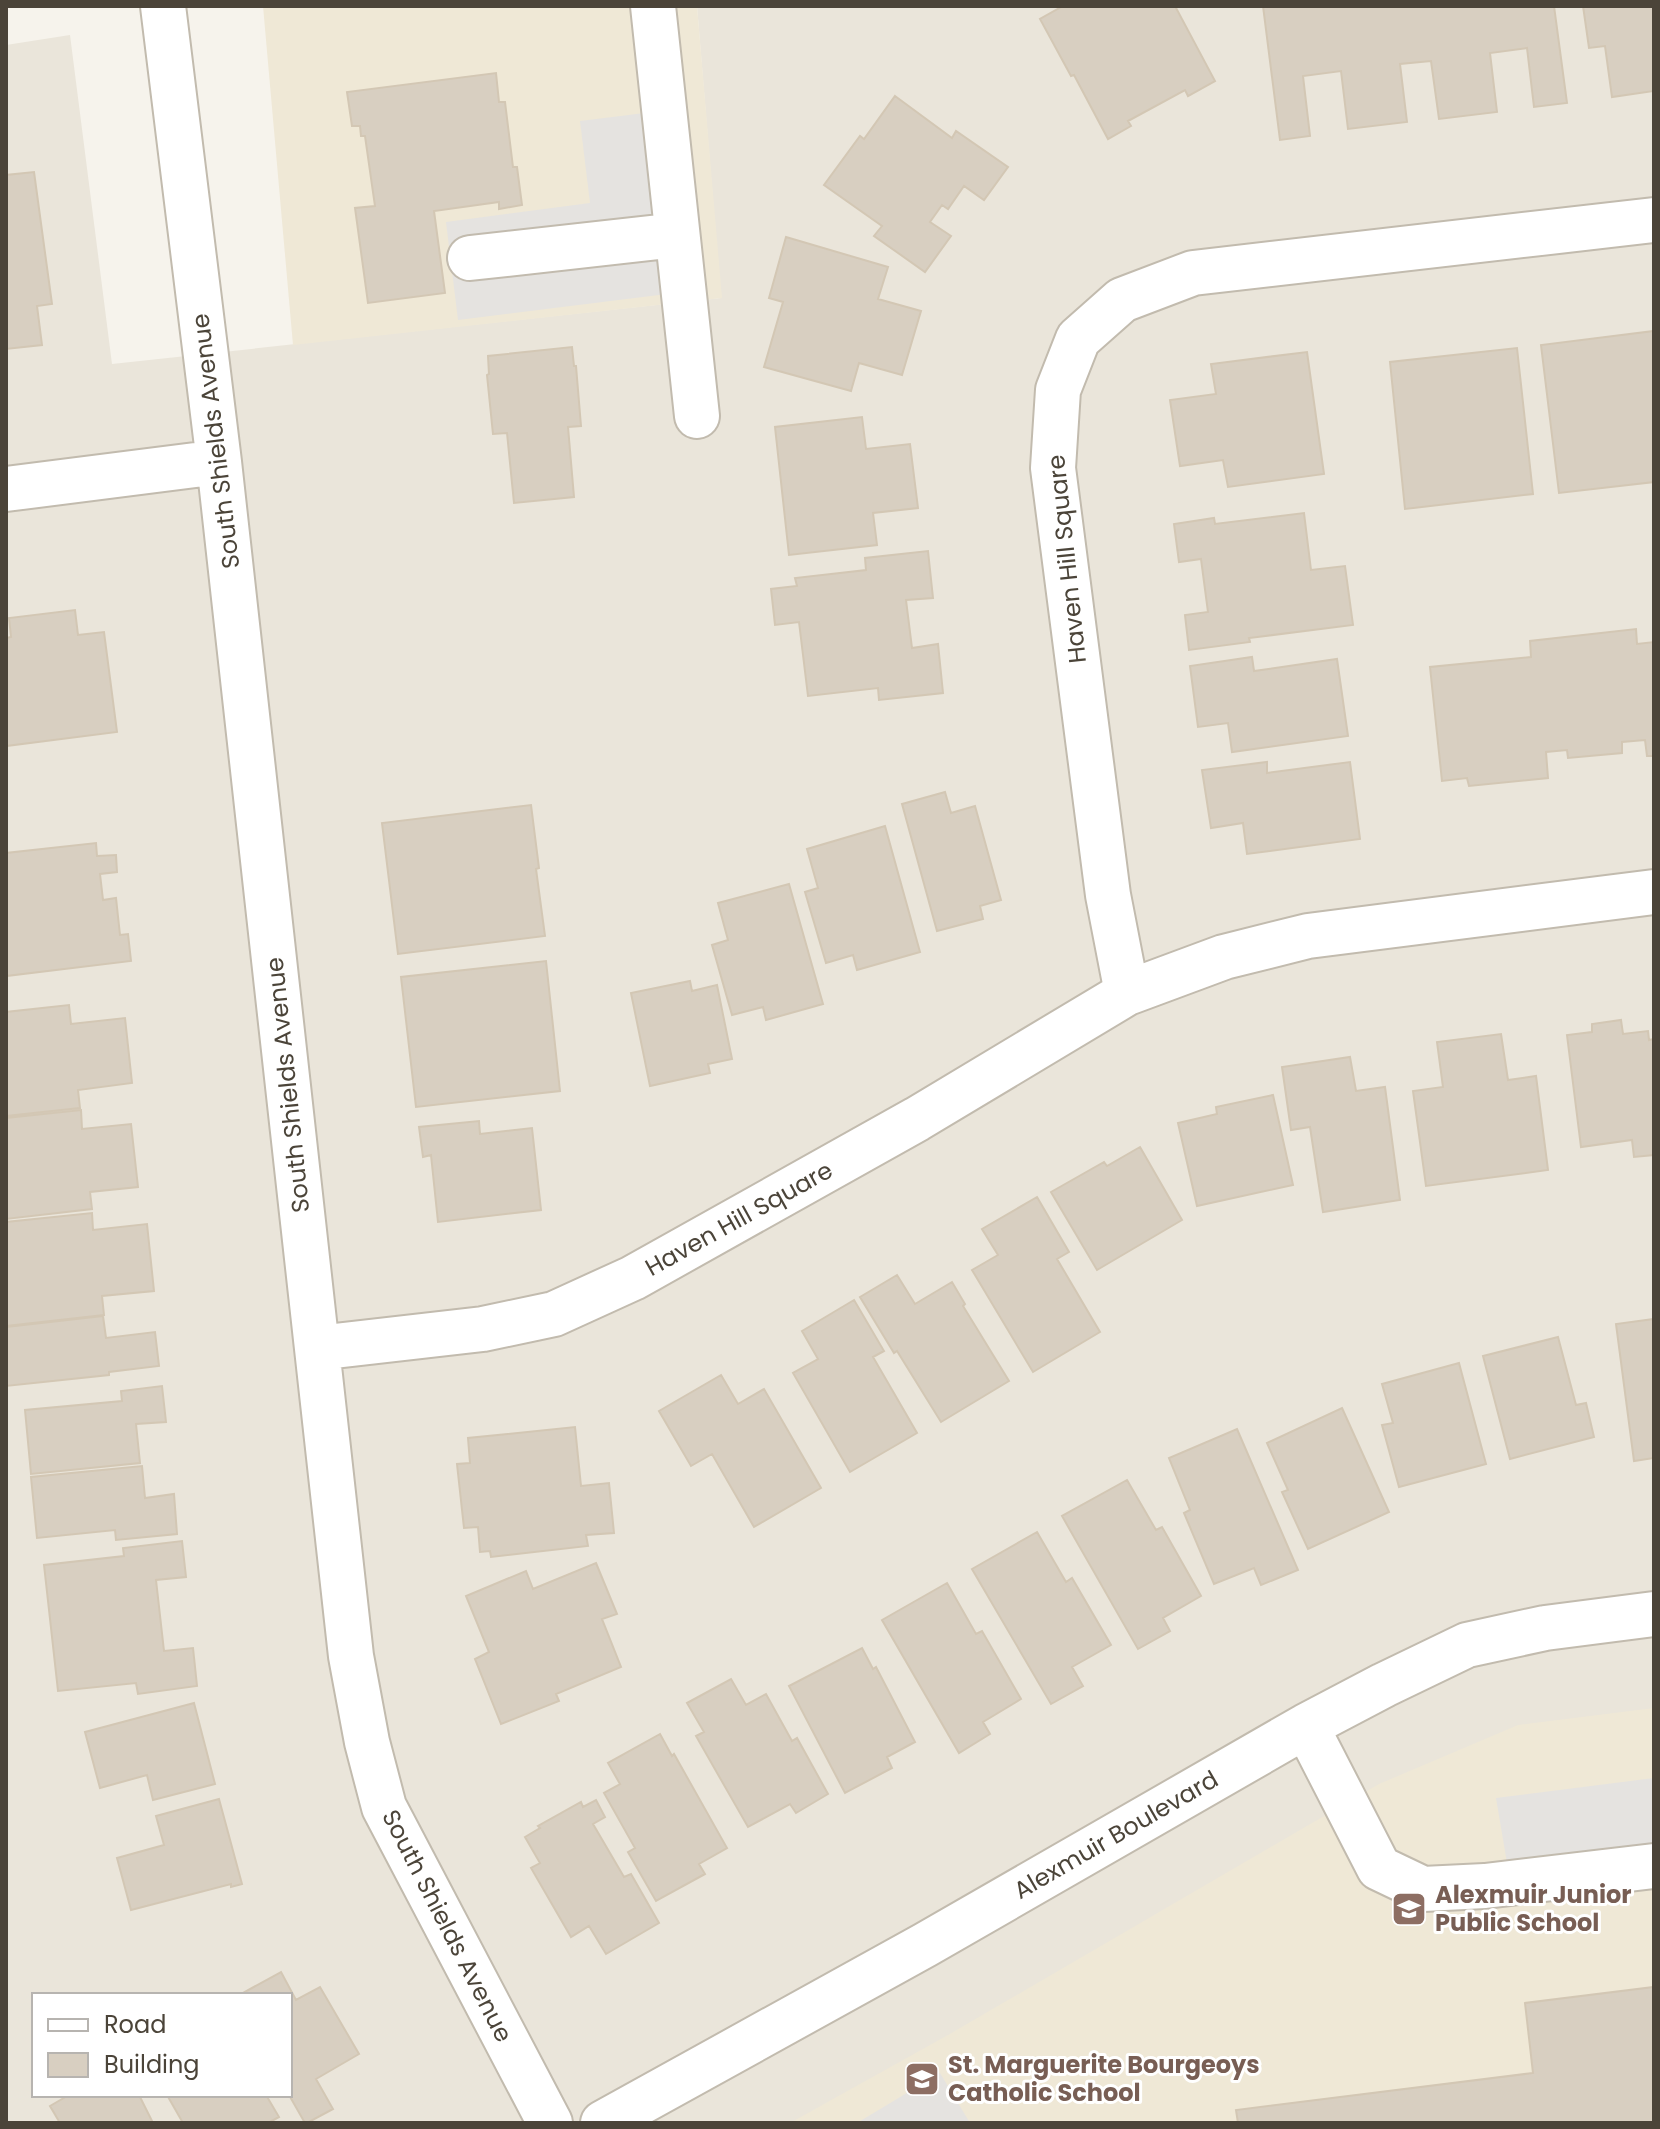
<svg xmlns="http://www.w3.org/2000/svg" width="1660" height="2129" viewBox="0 0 1660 2129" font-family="Poppins,sans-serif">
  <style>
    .residential { fill: #eae5da; fill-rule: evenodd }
    .education { fill: #efe8d6 }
    .parking { fill: #e5e3e0 }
    .building { fill: #d8cfc1; stroke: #d3c7b4; stroke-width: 2 }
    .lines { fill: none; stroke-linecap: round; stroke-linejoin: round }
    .minor-casing { stroke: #c2bbae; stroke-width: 48 }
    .minor { stroke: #fff; stroke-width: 44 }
    .labels { text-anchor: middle; stroke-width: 6; stroke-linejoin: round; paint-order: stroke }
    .street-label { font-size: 24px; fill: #4b4439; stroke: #fff }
    .education-label { font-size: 24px; font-weight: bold; fill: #785e54; stroke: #fff; text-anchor: start }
  </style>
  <rect width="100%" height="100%" fill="#f6f3ec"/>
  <path class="residential" d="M697,6h957v2117h-1648v-2078l64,-10 42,329 609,-66zM34,1995h256v100h-256z"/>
  <path class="education" d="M263,6h434l25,292 -429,47z
    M1654,1708v415h-864l158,-88 431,-251 139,-59z"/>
  <path class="parking" d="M677,109l22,181 -241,30 -12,-98 144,-19 -10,-82z
    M1654,1778v109l-140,17 -18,-106z
    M940,2073l30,50h-113z"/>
  <path class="building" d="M1063,6h112l40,75 -27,15 -3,-6 -57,31 3,5 -23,13 -34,-64 -3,1 -31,-57z
    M1263,6h291l13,97 -33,4 -7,-59 -37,5 7,59 -58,7 -8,-58 -31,3 7,58 -59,7 -7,-58 -38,5 7,60 -30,4z
    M1583,6h71v85l-42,6 -7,-51 -16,2z
    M496,73l3,29h6l8,65h4l5,38 -23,4v-7l-65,9 11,82 -77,10 -13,-95 20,-2 -10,-70h-4l-1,-10h-8l-5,-34z
    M895,96l57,42 4,-7 52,36 -24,33 -20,-14 -16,23 -6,-4 -12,17 21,14 -26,36 -51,-36 8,-10 -58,-41 36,-49 4,3z
    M34,172l18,132 -15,2 5,39 -36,4v-174z
    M786,237l102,30 -10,32 43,12 -19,64 -43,-12 -8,28 -87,-24 19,-65 -14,-4z
    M1654,331v151l-95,11 -18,-148z
    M572,347l2,19h2l5,60 -13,1 6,70 -60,6 -7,-70 -14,1 -6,-59 2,-1 -1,-18z
    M1517,348l16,146 -128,15 -15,-147z
    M1307,352l17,122 -96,13 -5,-27 -43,6 -10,-66 46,-6 -5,-30z
    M862,417l4,32 44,-5 8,64 -45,5 4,32 -88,10 -14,-128z
    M1304,513l7,57 34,-4 8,59 -104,13 1,4 -61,8 -4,-35 23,-3 -7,-53 -22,3 -5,-38 40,-6 1,6z
    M928,551l5,47 -27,2 6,48 26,-4 5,49 -64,7 -1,-12 -70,8 -9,-74 -24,3 -4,-36 26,-3 -2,-8 71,-8 -1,-12z
    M75,610l3,25 26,-3 13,100 -111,14v-108l5,-1 -2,-19z
    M1636,629l1,15 17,-2v114h-7l-2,-16 -23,2v11l-54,5 -1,-8 -21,2 2,26 -79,8 -2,-8 -25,3 -12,-114 101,-10 -1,-16z
    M1252,657l2,14 83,-12 11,77 -116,16 -4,-29 -30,4 -8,-61z
    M1267,762v11l83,-11 10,77 -113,15 -4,-31 -32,5 -9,-58z
    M945,792l6,21 24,-7 26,94 -21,6 3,13 -46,12 -35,-127z
    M531,805l8,63 -3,1 9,67 -147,18 -16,-131z
    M885,826l35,126 -63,18 -4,-15 -27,8 -21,-71 13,-4 -11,-39z
    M96,843l1,13 19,-1 1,17 -17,2 3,26 13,-2 4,37 8,-1 3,27 -125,15v-123z
    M789,884l34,120 -57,16 -3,-13 -31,8 -20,-70 16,-5 -10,-37z
    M546,961l14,130 -144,16 -15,-130z
    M690,981l2,10 25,-6 15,74 -24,5 2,9 -60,13 -19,-93z
    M69,1005l2,19 54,-6 7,65 -54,7 2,18 -74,8v-104z
    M1621,1020l2,14 25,-3 1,9 5,-1v116l-20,2 -2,-17 -51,7 -14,-112 25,-3v-8z
    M1501,1034l7,46 28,-4 12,94 -122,16 -13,-95 30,-4 -6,-45z
    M1350,1057l6,34 29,-4 15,113 -77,12 -13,-85 -19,3 -9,-63z
    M1273,1095l20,90 -96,21 -19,-83 39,-9 -1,-7z
    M81,1110l1,19 49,-5 7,63 -48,5 2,17 -86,10v-101z
    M479,1121l1,13 52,-6 9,82 -103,12 -7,-67 -8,2 -4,-30z
    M1140,1147l42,73 -85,50 -46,-78 53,-30 3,4z
    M1037,1197l32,55 -12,7 43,73 -67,40 -61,-102 26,-15 -16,-26z
    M92,1213l1,17 54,-6 7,67 -52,5 2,19 -98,11v-104z
    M897,1275l18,29 37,-22 13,22 -2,2 46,75 -68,41 -44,-71 -3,2 -34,-56z
    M854,1300l30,51 -11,6 44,76 -67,39 -57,-99 25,-14 -16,-28z
    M103,1316l3,22 49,-6 4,34 -50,6v3l-103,11v-59z
    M1654,1319v139l-20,3 -18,-137z
    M1558,1337l18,68 10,-2 8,34 -84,22 -27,-103z
    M1459,1363l27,101 -87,23 -17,-62 11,-2 -11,-39z
    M721,1375l17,29 26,-15 57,99 -67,39 -42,-73 -21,12 -32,-55z
    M162,1386l4,36 -30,2 4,39 -109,11 -6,-64 97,-9 -1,-10z
    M1342,1408l47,104 -81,37 -26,-57 6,-2 -21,-47z
    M575,1427l6,59 28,-3 5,50 -28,2 2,11 -97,11 -1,-6 -10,1 -2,-25 -14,1 -7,-64 13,-1 -2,-25z
    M1237,1429l61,141 -37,15 -7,-17 -40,16 -30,-71 6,-3 -21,-52z
    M142,1466l3,32 29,-4 3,40 -61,6 -1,-10 -78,8 -6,-61z
    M1127,1480l29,50 6,-3 39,69 -38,22 7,13 -32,18 -76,-133z
    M1037,1532l29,50 6,-4 39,67 -39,22 11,19 -32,18 -79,-135z
    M182,1541l4,36 -30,3 8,71 29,-3 4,38 -59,8 -2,-11 -78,8 -14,-126 80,-9 -1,-8z
    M596,1563l21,51 -15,5 19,48 -65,27 3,7 -58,23 -26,-65 14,-7 -23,-56 60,-25 7,18z
    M947,1583l29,51 6,-3 39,68 -38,23 7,12 -31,19 -77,-133z
    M862,1648l11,21 3,-2 39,75 -28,15 5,11 -47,25 -56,-107z
    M731,1679l15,26 20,-11 26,47 5,-3 31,56 -32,19 -6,-9 -42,23 -52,-91 8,-4 -17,-29z
    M194,1703l21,81 -62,16 -6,-25 -47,13 -15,-56z
    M660,1734l12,22 2,-2 53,94 -28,16 6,10 -49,27 -28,-49 7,-4 -31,-55 16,-9 -12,-21z
    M219,1799l23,85 -11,3v-3l-100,26 -14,-52 47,-13 -8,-29z
    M596,1800l9,17 -12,7 31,53 7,-3 28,49 -53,31 -17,-28 -18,11 -40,-69 9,-5 -15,-26 15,-9 -2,-2 43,-24 2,5z
    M281,1972l15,28 24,-13 39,67 -43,25 17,30 -26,14h-2l-16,-28 1,-100 -49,-1z
    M1654,1987v136h-416l-2,-13 297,-37 -8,-70z
    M69,2095h70l14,28h-93l-10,-17z
    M167,2095h99l13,22 -11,6h-85z"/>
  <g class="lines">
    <g class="minor-casing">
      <path id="minor" d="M163,6l56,456 132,1194 16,86 17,65 166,316
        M653,6l44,410
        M470,258l207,-23
        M6,489l213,-27
        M1127,993l-19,-98 -55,-427 5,-78 20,-51 44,-39 71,-27 461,-53
        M317,1348l166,-19 71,-15 79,-36 284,-159 210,-126 97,-36 84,-21 346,-44
        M1306,1726l73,142 44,21 62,-3 169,-20
        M603,2123l322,-178 381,-219 78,-41 83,-40 78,-17 109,-14"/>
    </g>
    <use href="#minor" class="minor"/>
  </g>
  <defs>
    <g id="school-square" transform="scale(1.8)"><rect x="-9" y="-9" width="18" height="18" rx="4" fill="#8d6e63" stroke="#fff"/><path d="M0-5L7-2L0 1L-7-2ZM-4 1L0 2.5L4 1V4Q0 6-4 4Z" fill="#fff"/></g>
  </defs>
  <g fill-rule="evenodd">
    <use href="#school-square" x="1409" y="1909"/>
    <use href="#school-square" x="922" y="2079"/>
  </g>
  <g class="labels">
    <g class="street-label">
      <text transform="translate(216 441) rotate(-97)" y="8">South Shields Avenue</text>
      <text transform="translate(1067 559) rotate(-96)" y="8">Haven Hill Square</text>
      <text transform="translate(288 1085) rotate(-96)" y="8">South Shields Avenue</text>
      <text transform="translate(739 1219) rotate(-29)" y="8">Haven Hill Square</text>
      <text transform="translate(1116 1835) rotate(-30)" y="8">Alexmuir Boulevard</text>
      <text transform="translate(447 1926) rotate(63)" y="8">South Shields Avenue</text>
    </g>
    <g class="education-label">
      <text x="1435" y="1903">Alexmuir Junior<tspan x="1435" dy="28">Public School</tspan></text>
      <text x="948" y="2073">St. Marguerite Bourgeoys<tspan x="948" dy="28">Catholic School</tspan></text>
    </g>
  </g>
  <rect width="1660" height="2129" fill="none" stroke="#4b4439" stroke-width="16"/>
  <rect x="32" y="1993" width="260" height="104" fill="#ffffff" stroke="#b7b4b0" stroke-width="2"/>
  <rect x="48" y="2019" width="40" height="12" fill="#ffffff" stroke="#b7b4b0" stroke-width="2"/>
  <text x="104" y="2033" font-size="24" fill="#4b4439">Road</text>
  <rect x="48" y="2053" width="40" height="24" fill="#d8cfc1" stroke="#b7b4b0" stroke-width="2"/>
  <text x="104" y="2073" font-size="24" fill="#4b4439">Building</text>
</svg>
